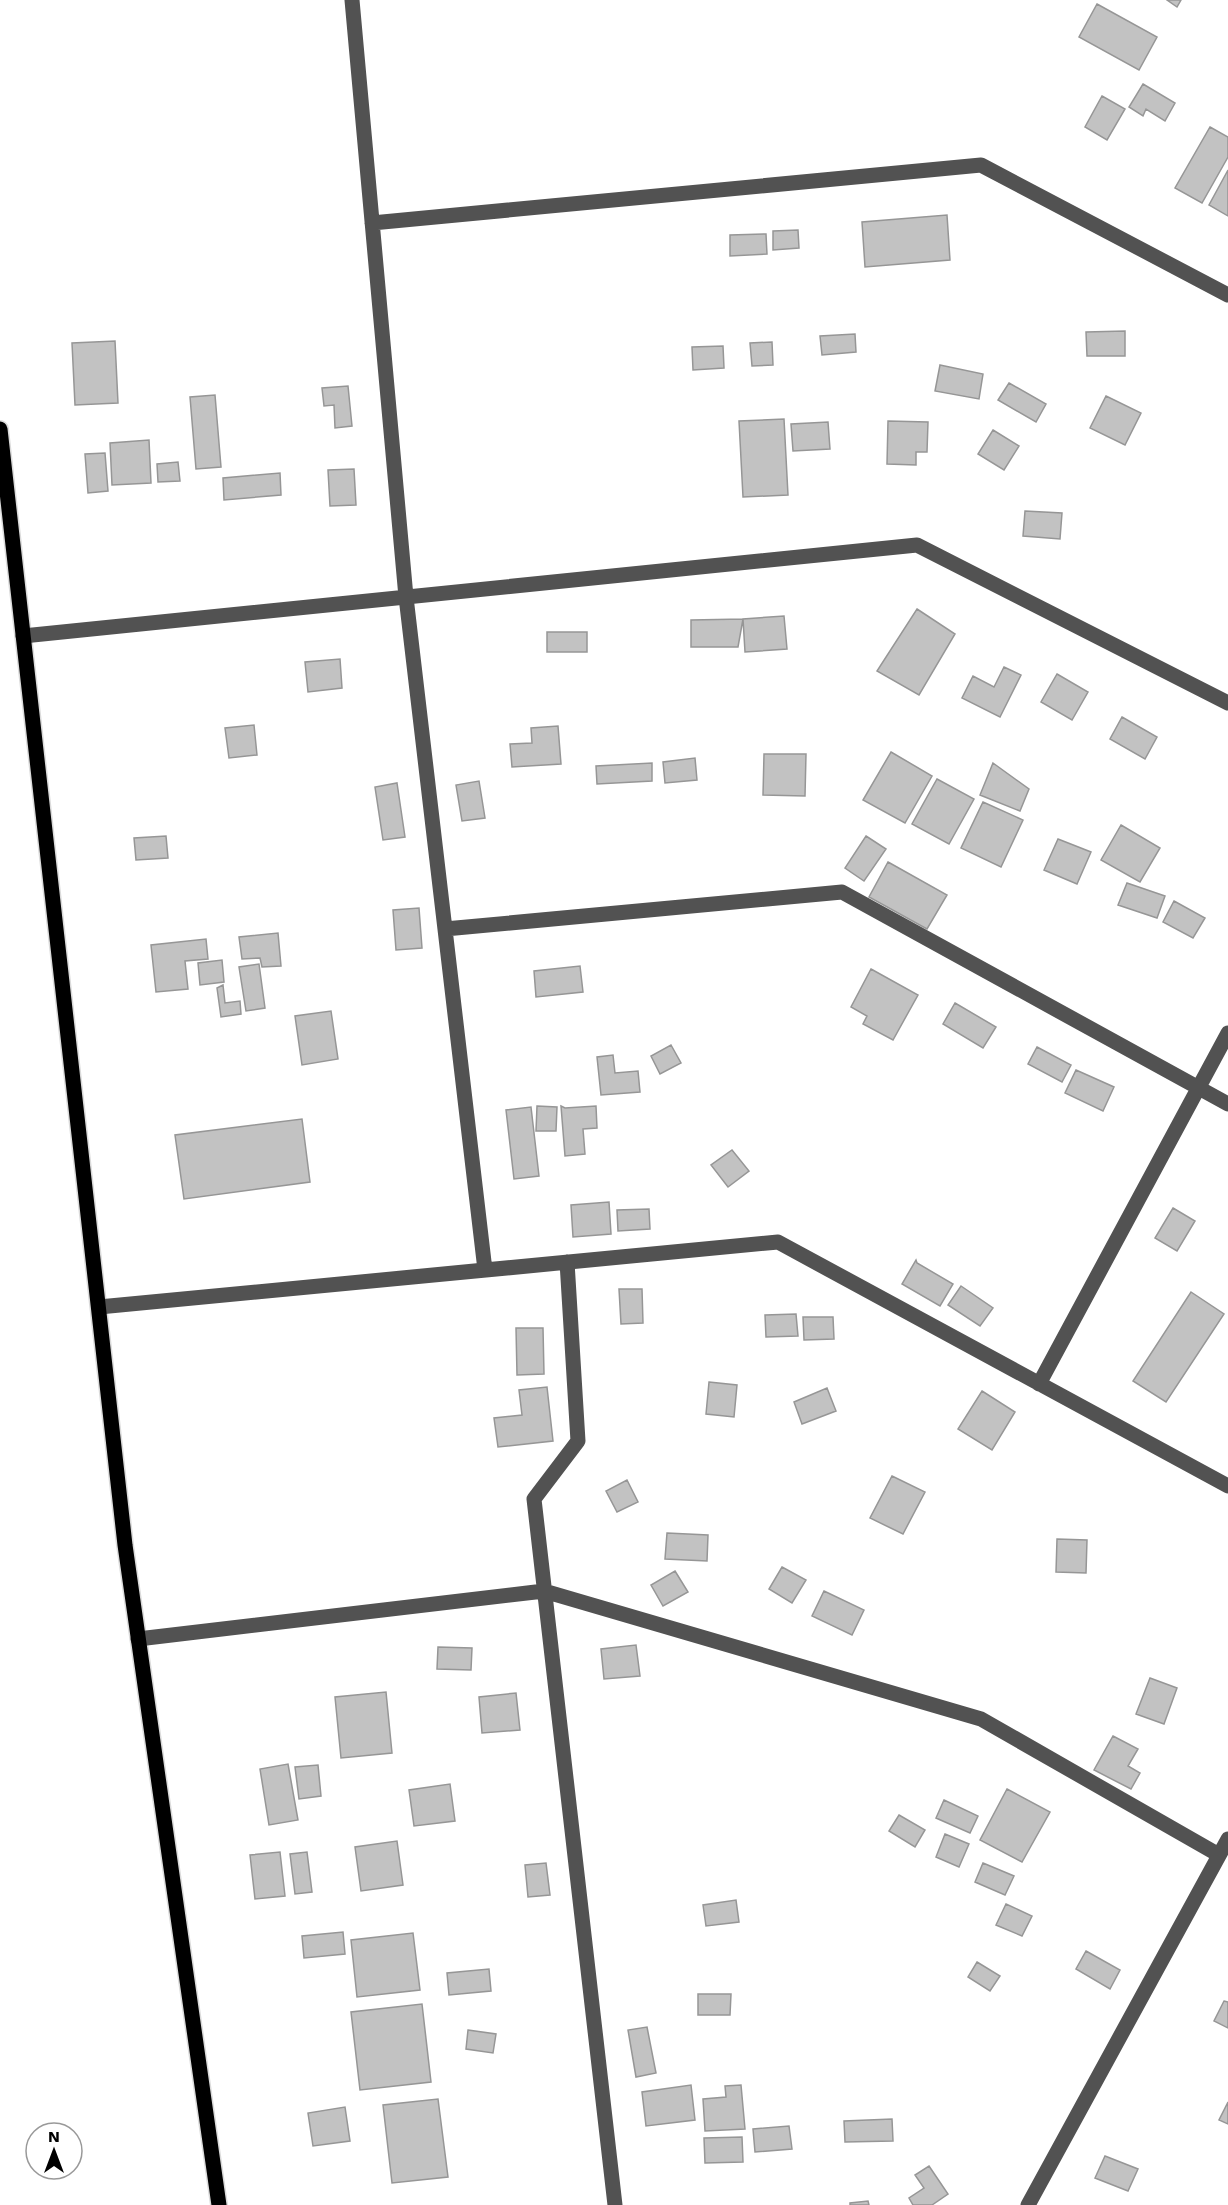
<svg xmlns="http://www.w3.org/2000/svg" width="1228" height="2205" viewBox="0 0 1228 2205" font-family="'Work Sans',sans-serif">
  <style>
    .building { fill: #c2c2c2; stroke: #969696; stroke-width: 1.5 }
    .lines { fill: none; stroke-linecap: round; stroke-linejoin: round }
    .major-casing { stroke: #dbdbdb; stroke-width: 18 }
    .minor { stroke: #525252; stroke-width: 15 }
    .major { stroke: #000; stroke-width: 15 }
  </style>
  <rect width="100%" height="100%" fill="#fff"/>
  <path class="building" d="M1167,0h14l-4,7z
    M1097,4l60,33 -18,33 -60,-33z
    M1143,84l32,19 -10,18 -19,-12 -3,7 -14,-9z
    M1102,96l23,13 -18,31 -22,-13z
    M1210,127l18,10v20l-26,46 -27,-15z
    M1228,170v46l-19,-11z
    M947,215l3,45 -85,7 -3,-45z
    M798,230l1,18 -26,2v-19z
    M766,234l1,20 -37,2v-21z
    M1125,331v25h-38l-1,-24z
    M855,334l1,18 -34,3 -2,-19z
    M115,341l3,62 -43,2 -3,-62z
    M772,342l1,23 -21,1 -2,-23z
    M723,346l1,22 -31,2 -1,-23z
    M940,365l43,9 -4,25 -44,-8z
    M1009,383l37,21 -10,18 -38,-22z
    M348,386l4,40 -17,2 -1,-23 -10,1 -2,-18z
    M215,395l6,72 -25,2 -6,-72z
    M1106,396l35,17 -16,32 -35,-17z
    M784,419l4,76 -45,2 -4,-76z
    M888,421l40,1 -1,30h-11v13l-29,-1z
    M828,422l2,27 -37,2 -2,-27z
    M993,430l26,16 -15,24 -26,-16z
    M149,440l2,43 -39,2 -2,-42z
    M105,453l3,38 -20,2 -3,-39z
    M178,462l2,19 -22,1 -1,-18z
    M354,469l2,36 -26,1 -2,-36z
    M280,473l1,22 -57,5 -1,-22z
    M1025,511l37,2 -2,26 -37,-3z
    M917,609l38,25 -36,61 -42,-24z
    M784,616l3,33 -42,3 -2,-33z
    M743,619l-5,28h-47v-27z
    M547,632h40v20h-40z
    M340,659l2,29 -34,4 -3,-30z
    M1004,667l17,8 -21,42 -38,-19 11,-22 21,11z
    M1057,674l31,18 -16,28 -31,-18z
    M1122,717l35,20 -12,22 -35,-20z
    M254,725l3,30 -28,3 -4,-30z
    M558,726l3,38 -49,3 -2,-23 22,-1 -1,-15z
    M891,752l41,24 -27,47 -42,-23z
    M764,754h42l-1,42 -42,-1z
    M695,758l2,22 -32,3 -2,-21z
    M652,763v18l-55,3 -1,-18z
    M993,763l36,26 -9,22 -40,-16z
    M937,779l37,20 -25,45 -37,-20z
    M479,781l6,37 -23,3 -6,-36z
    M397,783l8,54 -22,3 -8,-53z
    M983,802l40,18 -22,47 -40,-19z
    M1121,825l39,23 -20,34 -39,-22z
    M166,836l2,22 -32,2 -2,-22z
    M866,836l20,13 -22,32 -19,-13z
    M1058,839l33,13 -14,32 -33,-14z
    M888,862l59,33 -20,34 -58,-32z
    M1127,883l38,13 -8,22 -39,-13z
    M1174,901l31,17 -12,20 -30,-16z
    M419,908l3,40 -26,2 -3,-40z
    M278,933l3,33 -19,1 -2,-9 -18,1 -3,-22z
    M206,939l2,20 -23,2 3,28 -32,3 -5,-47z
    M222,960l2,22 -24,3 -2,-22z
    M259,964l6,44 -19,3 -7,-44z
    M580,966l3,26 -47,5 -2,-26z
    M871,969l47,26 -25,45 -30,-16 4,-8 -16,-9z
    M223,985l2,18 15,-2 1,13 -20,3 -4,-29z
    M955,1003l41,24 -13,21 -40,-24z
    M331,1011l7,48 -36,6 -7,-49z
    M671,1045l10,18 -21,11 -9,-18z
    M1037,1047l34,18 -9,17 -34,-18z
    M613,1055l2,18 23,-2 2,21 -39,3 -4,-38z
    M1076,1070l38,17 -11,24 -38,-18z
    M537,1106l20,1 -1,24h-20z
    M561,1106l4,2 31,-2 1,22 -14,1 2,25 -20,2z
    M531,1107l8,69 -25,3 -8,-69z
    M302,1119l8,63 -126,17 -9,-64z
    M732,1150l17,21 -21,16 -17,-22z
    M609,1202l2,32 -38,3 -2,-32z
    M1173,1208l22,13 -18,30 -22,-13z
    M649,1209l1,20 -32,2 -1,-21z
    M916,1260l1,3 36,21 -13,22 -38,-22z
    M961,1286l32,22 -13,18 -32,-21z
    M619,1289h23l1,34 -22,1z
    M1191,1292l33,22 -58,88 -33,-21z
    M796,1314l2,22 -32,1 -1,-22z
    M803,1317h30l1,22 -30,1z
    M516,1328h27l1,46 -27,1z
    M709,1382l28,3 -3,32 -28,-3z
    M547,1387l6,54 -55,6 -4,-29 28,-3 -3,-25z
    M827,1388l9,23 -34,13 -8,-22z
    M982,1391l33,21 -23,38 -34,-21z
    M892,1476l33,16 -22,42 -33,-16z
    M627,1480l11,22 -21,10 -11,-21z
    M667,1533l41,2 -1,26 -42,-2z
    M1057,1539l30,1 -1,33 -30,-1z
    M782,1567l24,13 -14,23 -23,-14z
    M675,1571l13,21 -25,14 -12,-21z
    M824,1591l40,19 -12,25 -40,-19z
    M636,1645l4,31 -36,3 -3,-30z
    M438,1647l34,1 -1,22 -34,-1z
    M1150,1678l27,10 -13,36 -28,-10z
    M386,1692l6,61 -51,5 -6,-61z
    M516,1693l4,37 -38,3 -3,-36z
    M1113,1736l25,13 -10,17 12,7 -9,16 -37,-19z
    M288,1764l10,56 -29,5 -9,-56z
    M318,1765l3,31 -22,3 -4,-32z
    M450,1784l5,37 -41,5 -5,-36z
    M1007,1789l43,23 -28,50 -42,-22z
    M944,1800l34,16 -8,17 -34,-15z
    M899,1815l26,15 -10,17 -26,-16z
    M945,1834l24,10 -10,23 -23,-10z
    M397,1841l6,44 -42,6 -6,-44z
    M280,1852l5,44 -30,3 -5,-44z
    M307,1852l5,40 -17,2 -5,-40z
    M546,1863l4,32 -22,2 -3,-32z
    M983,1863l31,13 -9,19 -30,-13z
    M736,1900l3,22 -33,4 -3,-21z
    M1006,1904l26,12 -10,20 -26,-11z
    M343,1932l2,22 -41,4 -2,-22z
    M413,1933l7,57 -63,7 -6,-57z
    M1086,1951l34,19 -10,19 -34,-20z
    M977,1962l23,14 -10,15 -22,-14z
    M489,1969l2,22 -42,4 -2,-22z
    M698,1994h33l-1,21h-32z
    M1224,2001l4,1v26l-14,-7z
    M422,2004l9,78 -71,8 -9,-78z
    M647,2027l9,46 -20,4 -8,-47z
    M468,2030l28,4 -3,19 -27,-4z
    M691,2085l4,35 -49,6 -4,-34z
    M741,2085l4,44 -40,2 -2,-32 23,-2 -1,-11z
    M438,2099l10,78 -56,6 -9,-78z
    M1228,2102v22l-9,-4z
    M345,2107l5,34 -37,5 -5,-33z
    M892,2119l1,22 -48,1 -1,-21z
    M789,2126l3,23 -37,3 -2,-23z
    M742,2137l1,25 -38,1 -1,-25z
    M1105,2156l33,13 -10,22 -33,-13z
    M929,2166l19,28 -16,11h-19l-4,-7 15,-10 -9,-13z
    M868,2201l1,4h-19v-2z"/>
  <g class="lines">
    <g class="major-casing">
      <path id="major" d="M0,429l125,1116 94,660"/>
    </g>
    <path class="minor" d="M352,0l54,597 79,673
      M372,223l609,-58 247,130
      M23,636l894,-91 311,158
      M445,929l397,-37 386,212
      M567,1262l11,179 -44,58 81,706
      M99,1307l679,-65 450,244
      M1039,1384l189,-351
      M138,1639l406,-48 437,128 238,136
      M1028,2205l200,-366"/>
    <use href="#major" class="major"/>
  </g>
  <g transform="translate(54 2151)"><circle r="28" fill="#ffffff" stroke="#999999" stroke-width="1.5"/>
  <path d="M0-4.5L10 22L0 15L-10 22Z" fill="#000000"/>
  <text y="-9" font-size="16" font-weight="bold" text-anchor="middle" fill="#000000">N</text>
  </g>
</svg>
